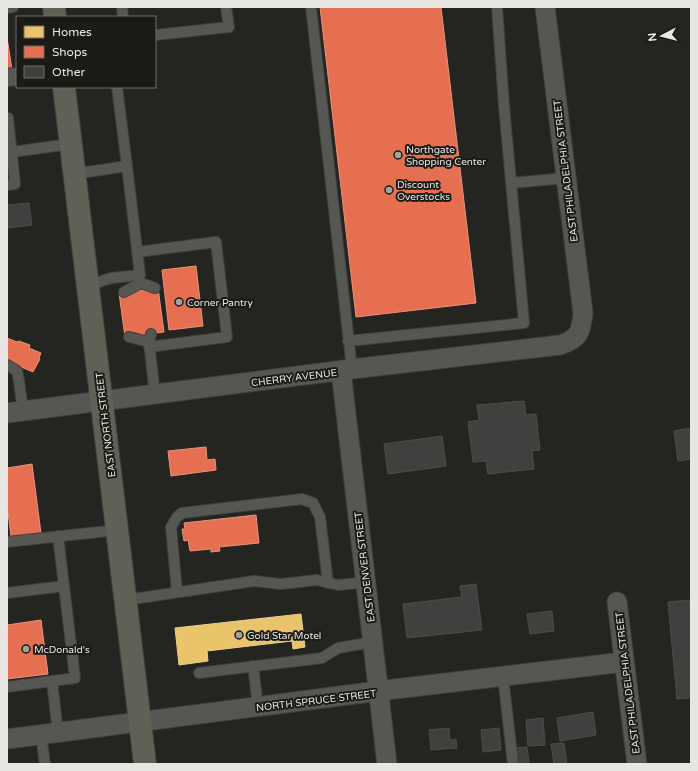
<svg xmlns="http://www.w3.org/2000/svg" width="698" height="771" viewBox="0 0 698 771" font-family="'Varela Round',sans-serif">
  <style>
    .homes { fill: #e9c46a; stroke: #e8ce8e }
    .shops { fill: #e76f51; stroke: #e7937d }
    .building { fill: #41403e; stroke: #4e4c4a }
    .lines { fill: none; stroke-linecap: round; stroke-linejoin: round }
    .service-casing { stroke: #41403d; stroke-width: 12 }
    .minor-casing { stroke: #41403d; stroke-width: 21 }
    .primary-casing { stroke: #41403d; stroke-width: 24 }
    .service { stroke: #565653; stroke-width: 10 }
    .minor { stroke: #565653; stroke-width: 19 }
    .primary { stroke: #5e6156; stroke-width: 22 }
    .poi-dot { fill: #a3a29f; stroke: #1b1b16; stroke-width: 1.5 }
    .labels { text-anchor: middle; stroke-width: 4; stroke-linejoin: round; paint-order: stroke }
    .poi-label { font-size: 10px; fill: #e7e6e3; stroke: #1b1b16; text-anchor: start }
    .street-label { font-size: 10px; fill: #e7e6e3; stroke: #1b1b16 }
  </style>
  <rect width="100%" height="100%" fill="#242420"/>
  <path class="homes" d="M301,614l4,33 -12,2 -1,-8 -85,10 1,10 -29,4 -4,-37z"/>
  <path class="shops" d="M320,7h121l35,296 -120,14z
    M7,37l5,33h-5z
    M196,266l7,60 -34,4 -7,-60z
    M158,288l6,44 -39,5 -6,-44z
    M7,338l10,4 2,-1 11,4 -1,3 12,5 -2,5 1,1 -7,13 -26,-11z
    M206,447l1,13 8,-1 1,11 -45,6 -3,-25z
    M32,464l9,69 -30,4 -4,-33v-36z
    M256,515l3,28 -40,4 1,4 -9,1v-3l-21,2 -2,-11 -4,1 -2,-12h3l-1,-6z
    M41,620l7,54 -41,5v-54z"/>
  <path class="building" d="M29,203l3,22 -25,3v-23z
    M524,401l2,14 10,-1 4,36 -8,1 2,18 -46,5 -2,-13 -13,1 -5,-40 11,-2 -2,-15z
    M691,428v31l-13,2 -4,-30z
    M442,436l4,30 -58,8 -4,-30z
    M476,584l6,46 -75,8 -4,-34 59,-7 -2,-11z
    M691,600v98l-14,1 -9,-97z
    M552,611l2,20 -24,3 -3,-20z
    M593,712l3,23 -36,6 -3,-23z
    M543,718l2,27 -17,1 -2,-26z
    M449,728l1,12 6,-1 1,9 -26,2 -2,-20z
    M499,728l2,22 -18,2 -2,-22z
    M564,743l3,21h-13l-3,-20z
    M527,747l2,17h-12l-2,-16z"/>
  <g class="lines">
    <g class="service-casing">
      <path id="service" d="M122,7l1,10
        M311,7l41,362
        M7,8l6,-1
        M155,35l74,-8 -3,-20
        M7,74l6,-1 4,2
        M7,81l10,-1
        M117,87l10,79
        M7,118h1l7,66 -8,1
        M12,152l58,-8
        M74,174l53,-8 13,109 -29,3 -24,8
        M511,183l55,-5
        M137,252l79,-10 11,95 -78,10
        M124,292l17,-9 14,5
        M151,334l-2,8 6,53
        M129,337l20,5
        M348,341l176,-18 -20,-217 -7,-99
        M7,365l10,6 2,10 4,30
        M7,542l110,-12
        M177,592l-6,-65 6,-10 5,-4 120,-14 11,4 7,14 8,66
        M7,593l57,-7
        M126,600l128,-19 27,3 36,-4 21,5 28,-3
        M253,666l5,41
        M199,673l123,-15 16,-10 35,-6
        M503,676l10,88
        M52,681l6,52
        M7,687l68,-9 -17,-142
        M41,735l4,29"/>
    </g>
    <g class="minor-casing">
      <path id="minor" d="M341,371l46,393
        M7,413l345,-44 208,-24c19,-6 21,-13 23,-32l-38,-306
        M617,602l20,162
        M7,739l371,-48 246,-29"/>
    </g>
    <g class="primary-casing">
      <path id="primary" d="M54,7l1,10
        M64,87l81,677"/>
    </g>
    <use href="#service" class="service"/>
    <use href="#minor" class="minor"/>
    <use href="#primary" class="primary"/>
  </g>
  <g class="poi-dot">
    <circle cx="398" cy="155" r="4"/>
    <circle cx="389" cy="190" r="4"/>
    <circle cx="179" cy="302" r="4"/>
    <circle cx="239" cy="635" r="4"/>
    <circle cx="26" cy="649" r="4"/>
  </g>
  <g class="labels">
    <g class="poi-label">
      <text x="406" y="153">Northgate<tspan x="406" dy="12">Shopping Center</tspan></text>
      <text x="397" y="188">Discount<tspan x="397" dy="12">Overstocks</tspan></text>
      <text x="187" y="306">Corner Pantry</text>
      <text x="247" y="639">Gold Star Motel</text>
      <text x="34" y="653">McDonald's</text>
    </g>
    <g class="street-label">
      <text transform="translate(565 171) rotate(-97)" y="4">EAST PHILADELPHIA STREET</text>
      <text transform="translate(294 377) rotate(-7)" y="4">CHERRY AVENUE</text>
      <text transform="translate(105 425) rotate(-97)" y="4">EAST NORTH STREET</text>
      <text transform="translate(364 567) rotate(-97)" y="4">EAST DENVER STREET</text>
      <text transform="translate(627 683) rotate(-97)" y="4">EAST PHILADELPHIA STREET</text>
      <text transform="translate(316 700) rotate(-7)" y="4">NORTH SPRUCE STREET</text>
    </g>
  </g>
  <rect width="698" height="771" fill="none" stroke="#e7e6e3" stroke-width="16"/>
  <rect x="16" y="16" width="140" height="72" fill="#1b1b16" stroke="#6d6c68"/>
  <rect x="24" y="26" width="20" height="12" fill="#e9c46a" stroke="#6d6c68"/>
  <text x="52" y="36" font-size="12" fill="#e7e6e3">Homes</text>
  <rect x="24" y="46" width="20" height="12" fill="#e76f51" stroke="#6d6c68"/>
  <text x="52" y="56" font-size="12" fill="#e7e6e3">Shops</text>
  <rect x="24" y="66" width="20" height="12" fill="#41403e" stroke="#6d6c68"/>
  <text x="52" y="76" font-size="12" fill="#e7e6e3">Other</text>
  <g transform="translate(662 36) rotate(263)" stroke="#1b1b16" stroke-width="3" paint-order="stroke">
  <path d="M0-3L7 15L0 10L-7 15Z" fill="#e7e6e3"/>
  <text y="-6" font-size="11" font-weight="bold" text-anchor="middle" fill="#e7e6e3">N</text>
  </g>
</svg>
